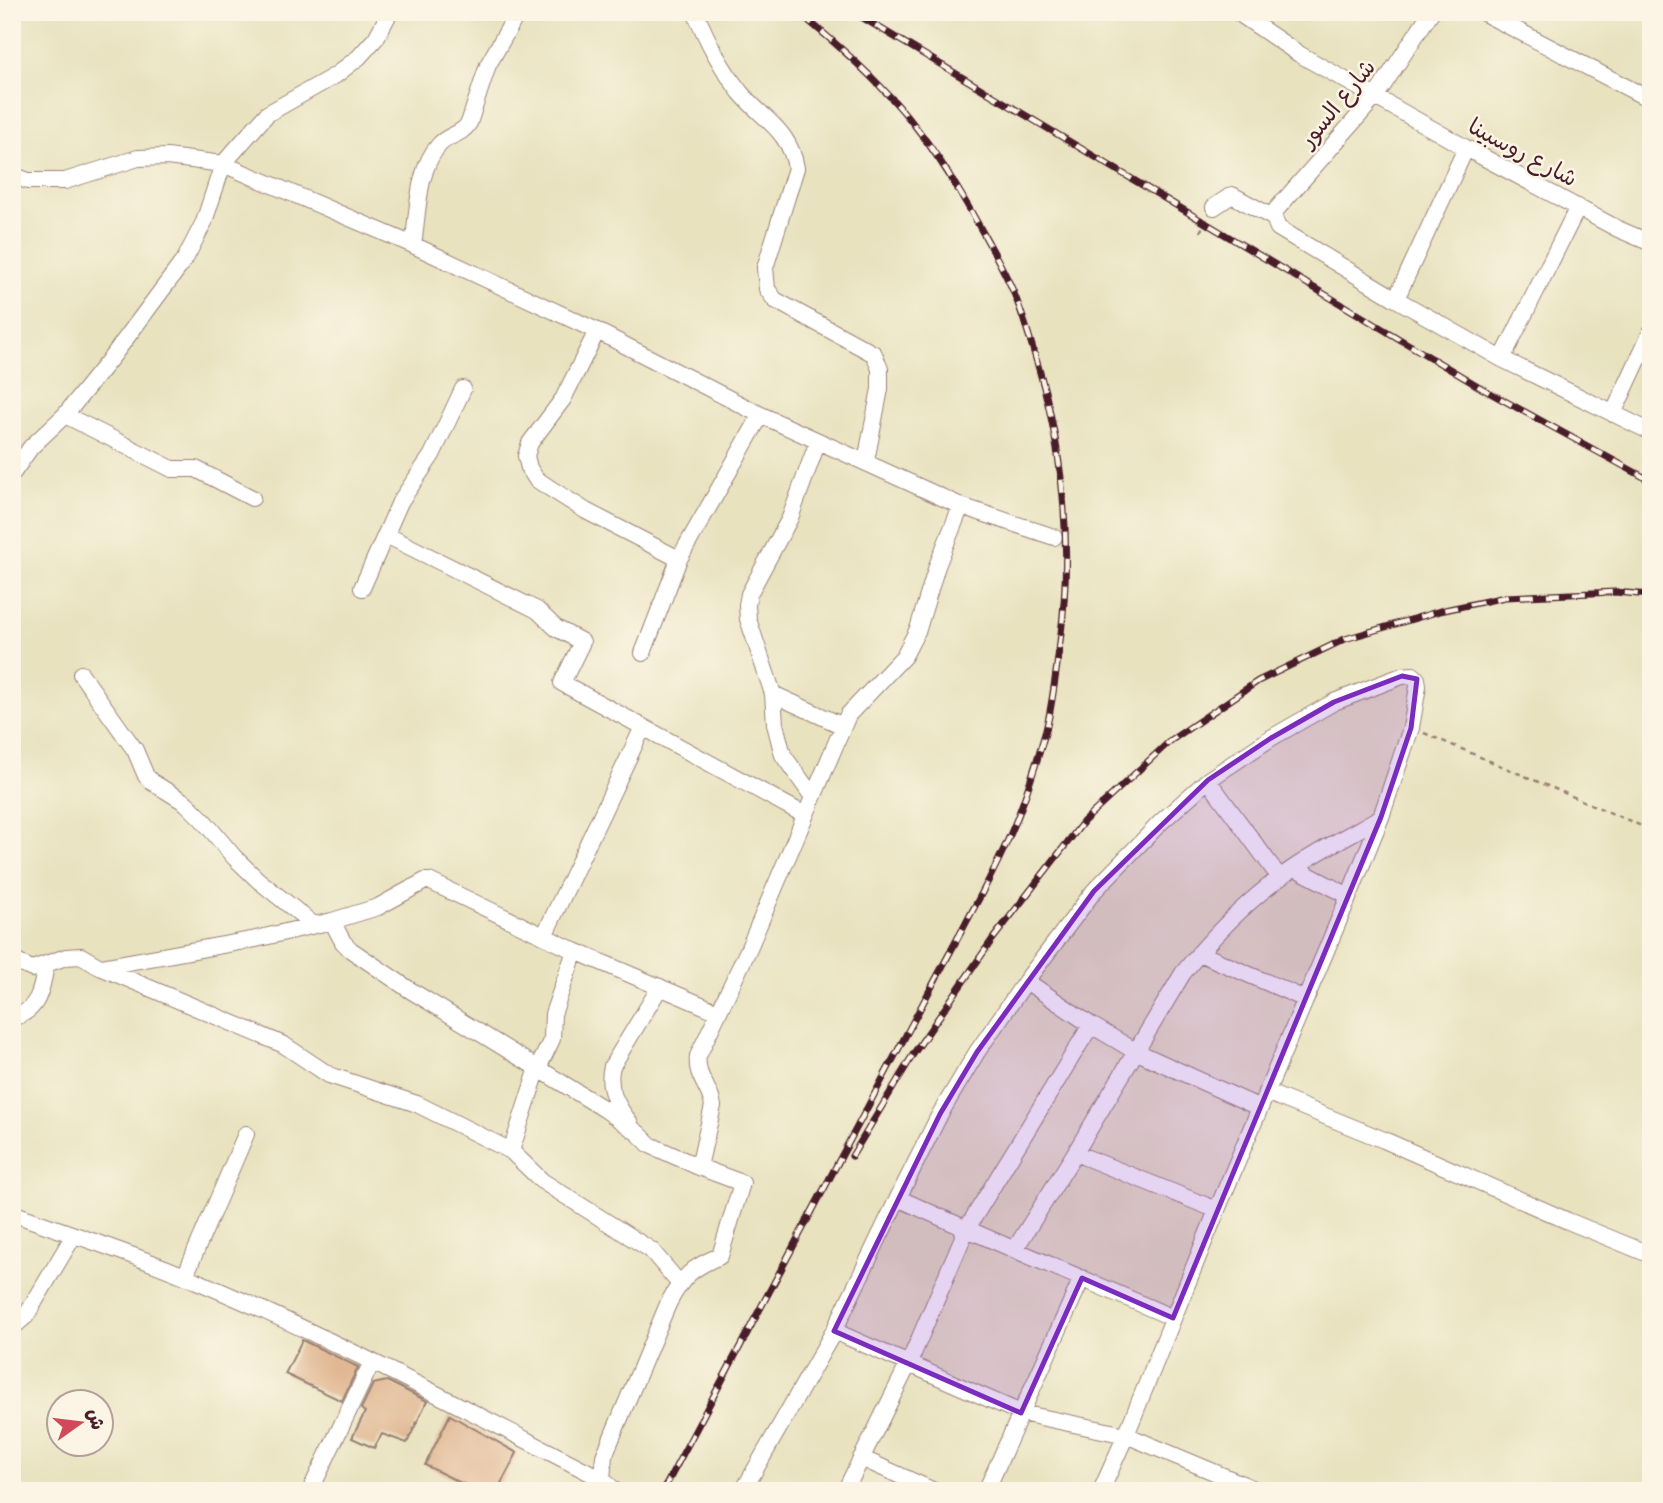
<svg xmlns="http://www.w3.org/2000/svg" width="1663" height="1503" viewBox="0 0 1663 1503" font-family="Dekko,'Playpen Sans Arabic',sans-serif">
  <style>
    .building { fill: #dfb48e }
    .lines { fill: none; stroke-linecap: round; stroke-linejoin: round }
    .minor-casing { stroke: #998075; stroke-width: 18 }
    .path { stroke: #998075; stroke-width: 2.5; stroke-dasharray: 5 5; stroke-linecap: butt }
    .minor { stroke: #fff; stroke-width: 16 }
    .rail-casing { stroke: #4a1f2b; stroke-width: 7 }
    .rail { stroke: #fcf5e5; stroke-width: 4.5; stroke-dasharray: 13; stroke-linecap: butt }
    .marked { fill: #7b2cbf; fill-opacity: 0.2; stroke: #7b2cbf; stroke-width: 5; stroke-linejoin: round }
    .labels { text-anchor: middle; stroke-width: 5; stroke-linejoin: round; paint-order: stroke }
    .street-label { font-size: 23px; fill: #4a1f2b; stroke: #fcf5e5 }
  </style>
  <rect width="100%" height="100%" fill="#fcf5e5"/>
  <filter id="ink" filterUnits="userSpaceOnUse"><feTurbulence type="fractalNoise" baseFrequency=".0143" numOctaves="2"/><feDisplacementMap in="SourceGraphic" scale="14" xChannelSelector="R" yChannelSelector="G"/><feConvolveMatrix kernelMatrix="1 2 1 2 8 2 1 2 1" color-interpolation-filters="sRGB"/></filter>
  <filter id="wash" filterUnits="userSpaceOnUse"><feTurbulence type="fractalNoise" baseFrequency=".00686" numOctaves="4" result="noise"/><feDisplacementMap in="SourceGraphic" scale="28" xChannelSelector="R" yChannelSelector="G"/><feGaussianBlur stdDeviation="1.57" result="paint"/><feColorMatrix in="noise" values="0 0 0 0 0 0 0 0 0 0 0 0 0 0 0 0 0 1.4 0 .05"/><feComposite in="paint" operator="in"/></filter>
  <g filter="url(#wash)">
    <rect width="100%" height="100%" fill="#e8e2bf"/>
    <g id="blocks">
      <path class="building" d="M302,1340l56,27 -16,34 -57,-27z
        M387,1381l40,20 -20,42 -25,-9 -8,14 -22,-10 13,-26 -4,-3 12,-25z
        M450,1415l67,38 -20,38h-20l-52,-26z"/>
    </g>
  </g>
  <g filter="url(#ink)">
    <use href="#blocks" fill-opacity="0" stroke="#998075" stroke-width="2"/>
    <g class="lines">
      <g class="minor-casing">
        <path id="minor" d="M695,12c13,30 25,54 45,80 22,27 50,38 56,76l-31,100 2,21 8,11 99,54 6,15v20l-14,72
          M1237,12l62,42 167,94 152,81 33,14
          M1482,12l169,88
          M12,175l16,6h37l73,-23 29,-1 56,7 190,81 184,86 164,84 200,91 93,31
          M1214,207l18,-12 42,23 4,10 118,71 106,60 149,73
          M1274,218l2,-8 100,-114 55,-84
          M413,245c5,-30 4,-76 26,-100 8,-10 23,-10 30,-22l19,-58 30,-53
          M1396,299l70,-151
          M597,331l-34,68 -33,44 -4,13 3,12 7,11 12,8 38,24 93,48
          M1502,359l76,-152
          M1613,414l38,-82
          M65,415l107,54h24l56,29
          M12,474l19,-27 34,-32 50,-62 70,-94 19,-37 19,-58 44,-50 69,-39 23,-18 17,-19 14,-26
          M386,535l151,75 19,18 26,14 -20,41 243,132
          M362,588l38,-86 32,-47 31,-66
          M643,653l36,-94 82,-144
          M81,674l54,76 11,26 6,6 34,21 17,17 31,37 24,23 56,45
          M773,694l70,32
          M1208,780l72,98
          M813,797l-30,-42 -8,-31 -2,-30 -25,-75 -1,-14 2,-11 41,-76 28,-77
          M1295,868l54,28
          M332,921l11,21 8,8 59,40 196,120 32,23 12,12 49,22
          M544,936l99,-209
          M1199,953l106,46
          M12,960l20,9 34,-12 15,-1 19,11 184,78 45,30 88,29 94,47 31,30 109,69 28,33
          M101,967l155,-28 76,-18 46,-14 47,-26h4l146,70 143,61
          M1026,981l65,44 44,26 125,57
          M12,1018c27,-7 30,-30 34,-53
          M1266,1092l118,48 184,81 83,34
          M630,1123c-13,-17 -24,-35 -18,-57l48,-79
          M511,1151l27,-83 14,-29 1,-25 22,-63
          M1075,1153l142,57
          M898,1198c90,42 183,79 275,120
          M12,1213c58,21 118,40 175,64 142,59 278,132 415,202l13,12
          M1015,1249l60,-96 108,-180c31,-39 68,-76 109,-104 28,-19 59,-35 89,-52
          M185,1276l61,-142
          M12,1328l14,-12 48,-81
          M834,1331l187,82 105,22 133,56
          M861,1458l73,33
          M312,1487l60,-125
          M603,1491l-1,-12 2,-23 64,-152c14,-27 24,-37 52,-48l22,-73 -43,-16 14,-61c-3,-20 -18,-29 -15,-50l51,-108 99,-233 56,-59 14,-27 19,-63 24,-60
          M743,1491l91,-160 64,-133 42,-84 37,-62 49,-71 68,-90 67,-69 47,-42 63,-42 63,-36 68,-26 11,-1 4,4 1,7 -7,42 -30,89 -32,79 -132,314 -91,225 -25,56
          M845,1491l64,-128 57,-133 125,-205
          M986,1491l96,-213"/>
      </g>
      <path class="path" d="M1200,232l7,-13
        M1424,733l227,97"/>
      <use href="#minor" class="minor"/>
      <g class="rail-casing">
        <path id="rail" d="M853,12l630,377 168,92
          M852,1156l62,-103 78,-113 92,-119 86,-80 88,-60 87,-42 95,-28 65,-14 109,-5 37,3
          M663,1491l284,-533c24,-45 50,-90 69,-137 12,-30 21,-60 30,-91 7,-28 10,-59 14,-88 13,-99 3,-198 -27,-293 -7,-23 -14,-47 -25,-69 -9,-19 -20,-38 -30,-56 -22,-40 -46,-79 -76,-114 -31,-36 -67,-68 -104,-98"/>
      </g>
      <use href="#rail" class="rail"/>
    </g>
  </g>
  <path class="marked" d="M1402,676l15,3 -6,49 -30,89 -208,501 -91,-40 -61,135 -187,-82 106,-217 37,-62 117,-161 114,-111 63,-42 63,-36z"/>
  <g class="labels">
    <g class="street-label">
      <text transform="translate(1337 103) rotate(-51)" y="8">شارع السور</text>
      <text transform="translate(1523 152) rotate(28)" y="8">شارع روسبينا</text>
    </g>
  </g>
  <rect width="1663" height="1503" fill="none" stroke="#fcf5e5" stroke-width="42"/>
  <g transform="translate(80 1423) rotate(76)"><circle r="33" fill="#fcf5e5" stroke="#b59f9b" stroke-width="2"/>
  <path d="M0-5L12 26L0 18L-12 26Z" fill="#d1495b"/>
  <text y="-10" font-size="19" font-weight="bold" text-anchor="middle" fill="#4a1f2b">ش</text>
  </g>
</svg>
